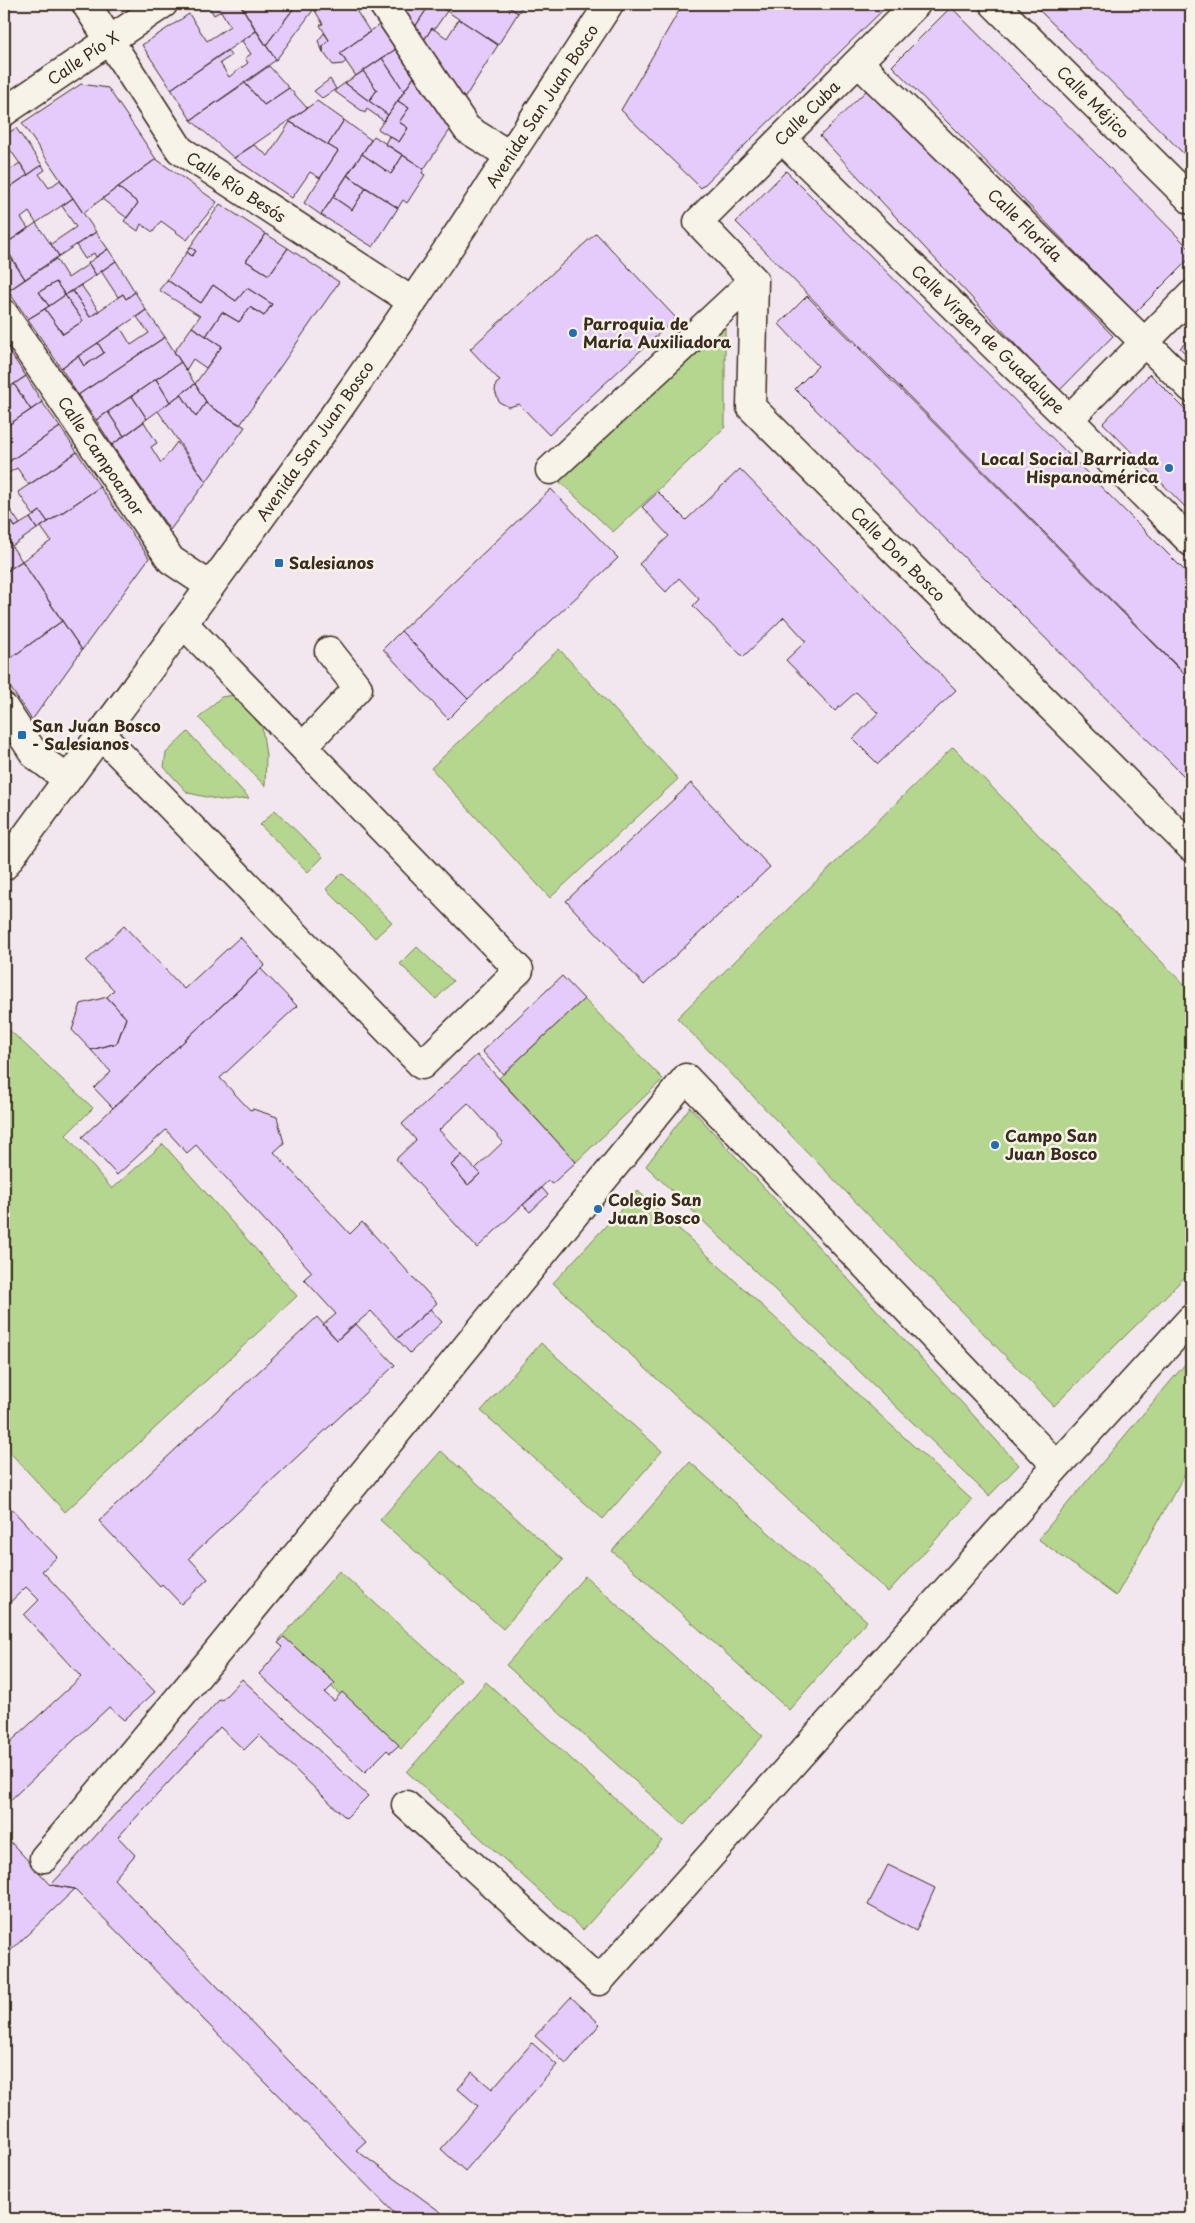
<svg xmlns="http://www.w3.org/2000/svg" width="1195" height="2223" viewBox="0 0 1195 2223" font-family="'Playpen Sans',sans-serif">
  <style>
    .green { fill: #b5d68f; stroke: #788056 }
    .building { fill: #e5cbfb; stroke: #3b2a1e; fill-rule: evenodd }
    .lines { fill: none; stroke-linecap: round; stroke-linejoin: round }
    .minor-casing { stroke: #3b2a1e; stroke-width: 31 }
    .major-casing { stroke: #3b2a1e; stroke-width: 31 }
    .minor { stroke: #f7f3e8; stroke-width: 28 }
    .major { stroke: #f7f3e8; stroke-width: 28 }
    .poi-dot { fill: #1f6fb2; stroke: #f7f3e8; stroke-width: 2 }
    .labels { text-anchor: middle; stroke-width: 5; stroke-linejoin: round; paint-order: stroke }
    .street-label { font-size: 16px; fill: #3b2a1e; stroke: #f7f3e8 }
    .poi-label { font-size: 16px; font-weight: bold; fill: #3b2a1e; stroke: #f7f3e8; text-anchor: start }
  </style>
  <rect width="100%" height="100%" fill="#f2e7ee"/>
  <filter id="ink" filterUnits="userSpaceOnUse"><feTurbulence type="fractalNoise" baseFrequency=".02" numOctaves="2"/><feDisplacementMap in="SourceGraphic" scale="10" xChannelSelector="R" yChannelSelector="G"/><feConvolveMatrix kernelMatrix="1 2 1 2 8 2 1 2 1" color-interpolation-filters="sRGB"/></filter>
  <g filter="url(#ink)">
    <path class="green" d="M725,328v99l-112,105 -55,-52z
      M559,649l119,130 -128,119 -119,-130z
      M235,695l26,25 5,36 -1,30 -66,-68 22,-21z
      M188,732l61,66 -23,3 -38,-8 -24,-26 2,-14z
      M953,747l238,245v279l-137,135 -377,-388z
      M275,810l48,47 -15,15 -48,-47z
      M342,873l50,49 -17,16 -49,-49z
      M417,947l36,34 -17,18 -36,-35z
      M584,999l79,80 -87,83 -77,-84z
      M4,1025l89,83 -27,27 46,54 51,-45 134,152 -232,216 -61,-66z
      M690,1107l329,358 -30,31 -343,-330z
      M638,1191l334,309 -84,92 -335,-309z
      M541,1343l121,108 -59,68 -122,-108z
      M1191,1357v106l-75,133 -78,-57z
      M441,1451l122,109 -60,69 -123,-109z
      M690,1462l177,159 -78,89 -177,-159z
      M339,1571l122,109 -60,69 -122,-109z
      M585,1576l178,160 -79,89 -178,-160z
      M486,1682l176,159 -79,89 -176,-158z"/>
    <path class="building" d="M207,4h33l16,27 -85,58 -29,-44 47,-31 18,27 23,-15 -9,-15 -7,4z
      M240,4h28l3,5 4,-5h22l-31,41z
      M297,4h15l2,5 -38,51 -10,-15z
      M311,4h41l18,28 -30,21 6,8 -3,3 -10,1 -10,-13v-6l6,-6 -9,-15 3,-1z
      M399,4h31l-15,23z
      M430,4h6l11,7 -13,19 -2,-2 -8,12 -9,-13z
      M436,4h68l14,9 -20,32z
      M504,4h20l-6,9z
      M683,4h206l-188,184 -80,-78z
      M1033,4h158v157z
      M951,7l240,243v7l-56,56 -243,-247z
      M459,19l39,26 -34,54 -40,-59 8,-12 15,10z
      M379,25l17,24 -40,27 -16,-23z
      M256,31l20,29 -85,60 -20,-31 56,-39 4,6 -11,7 9,14 19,-14 -3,-5 6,-4 -9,-13z
      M324,33l5,7 -6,6v6l-5,-11z
      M396,49l18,28 -10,14 -22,-33z
      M382,58l22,33 -16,24 -19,-14 8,-11 -14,-19z
      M269,66l20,22 -25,17 -19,-22z
      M363,71l14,19 -8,11 -24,-18z
      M414,77l36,53 -26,39 -39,-25 4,-8 10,6 9,-14 -9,-6 10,-14 -11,-7z
      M330,79l6,10 -14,9 -8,-7z
      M245,83l19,22 25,-17 18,20 -73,50 -43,-38z
      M345,83l43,32 -4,6 -17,-12 -2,4 -31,-22z
      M81,84l27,4 48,71 -73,54 -61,-90z
      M870,87l243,249 -54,55 -239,-255z
      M317,101l27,19 -16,25 -39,-24z
      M398,101l11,7 -10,14 9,6 -9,14 -21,-13z
      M344,120l27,20 -50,75 -17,-12 34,-52 -10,-6z
      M290,122l48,29 -18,27 -10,-6 -18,26 -58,-40 20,-13 14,11z
      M16,128l26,37 -14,10 -24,-34v-5z
      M374,136l29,19 -12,19 -29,-20z
      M362,154l29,20 12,-19 21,14 -2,4 3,2 -18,28 -4,-3 -5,8 -51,-33z
      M156,159l61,43 -30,38 -26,-19 -8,11 -12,-8 -3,7 -14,-10 14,-18 -20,-16z
      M20,163l8,12 -24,16v-22l2,-1 2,3z
      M42,165l3,5 -6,4 10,14 11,-8 13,18 -37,25 -7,-11 -8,6 7,10 -24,17v-54z
      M786,171l405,406v103l-455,-458z
      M347,175l19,13 -14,22 -19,-13z
      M118,187l20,16 -11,15 -25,-19z
      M366,188l32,20 -25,39 -52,-32 12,-18 19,13z
      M73,198l23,34 -37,24 -8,-12 25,-17 -14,-21z
      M220,204l46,30 -20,27 23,14 19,-27 51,34 -99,143 -31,-19 -14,-22 27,-38 -16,-10 16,-24 17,10 11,-15 14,9 8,-12 -25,-16 -11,13 -23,-16 -12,18 -34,-23 20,-28 5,4 4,-5 -6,-4z
      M36,223l23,33 -34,23 -21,-34z
      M96,232l12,17 -12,8 -2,-4 -9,6 -9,-14z
      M596,233l80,85 -127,117 -30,-31 -10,3 -10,-5 -4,-11 1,-7 4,-3 -30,-32z
      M266,234l22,14 -19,27 -23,-14z
      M190,247l6,4 -4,5 -5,-4z
      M4,248l21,31 -17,12 -4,-7z
      M108,249l8,12 -20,14 -8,-12z
      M56,259l12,19 21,-14 7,11 -31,20 -9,-13 -17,10 10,14 -21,13 -20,-28z
      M116,261l19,31 -9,7 -3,-5 -5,3 -17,-26z
      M167,280l34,23 12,-18 23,16 11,-13 25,16 -8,12 -14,-9 -11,15 -17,-10 -16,24 -14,-9 8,-11 -41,-26z
      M56,282l9,13 -16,11 -10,-14z
      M81,285l18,26 -9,6 -17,-26z
      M73,291l17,26 33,-23 3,5 9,-7 11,18 -85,58 -33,-49 17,-10 18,25 20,-13 -18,-26z
      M65,295l18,26 -20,13 -18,-25z
      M807,296l384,385v102l-396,-394 23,-23 -39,-42z
      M146,310l19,27 -87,58 -17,-27 17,-12 6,10 20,-13 -6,-10 22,-16 11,18 18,-12 -12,-16z
      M192,327l30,19 -16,22 -13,-9 -7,11 -12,-18z
      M165,337l16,25 -85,58 -18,-25z
      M1191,337v22l-11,-11z
      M98,343l6,10 -20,13 -6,-10z
      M4,344l22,32 -22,15z
      M181,362l14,22 -25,18 -14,-23z
      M1150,374l41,41v98l-88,-90z
      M26,376l16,26 -11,8 -17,-26z
      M156,379l14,23 -23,17 -15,-23z
      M14,384l17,26 -23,15 -4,-7v-27z
      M195,384l11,18 -10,15 -15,-23z
      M181,394l15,23 10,-15 3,4 36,21 -39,55 -48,-71z
      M132,396l15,23 -23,17 -16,-24z
      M42,402l18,25 -56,38v-37z
      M108,412l16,24 -12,9 -16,-25z
      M144,422l13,21 -6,4 10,16 16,-21 29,40 -36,48 -58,-85z
      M60,427l17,25 -48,33 -12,-17 -10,6 3,6 -6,4v-19z
      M77,452l23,35 -52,35 -8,-11 -6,5 -16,-24z
      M740,469l216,221 -78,74 -25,-25 25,-26 -22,-21 -21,19 -49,-51 20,-19 -22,-24 -41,40 -50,-51 6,-7 -20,-21 -13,14 -27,-28 30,-28 -27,-29 16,-15 28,28z
      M100,487l49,71 -67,92 -60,-89 29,-20 -10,-14z
      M551,489l67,69 -150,141 -67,-68z
      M4,501l16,23 -5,3 -7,-12 -4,3z
      M40,511l8,11 -11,7 -7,-11z
      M8,515l7,12 15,-9 7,11 -25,17 -8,-11v-17z
      M4,535l18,26 -18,12z
      M22,561l40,60 -58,42v-90z
      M62,621l20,29 -50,70 -28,-42v-15z
      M401,631l67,68 -20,20 -65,-70z
      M691,783l79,84 -126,118 -78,-84z
      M124,926l60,63 56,-52 25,28 -152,143 -19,-20 17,-16 -20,-22 26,-7 9,-25 -19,-21 7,-7 -28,-29z
      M261,969l36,37 -77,72 30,32 3,-1 24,8 7,26 -10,9 76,82 12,-12 75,81 -40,36 -26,-28 -34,29 -14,-15 13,-11 -32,-35 8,-7 -116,-127 -9,8 -21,-23 -49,45 -35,-38z
      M562,976l22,23 -81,75 -21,-23z
      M107,997l19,21 -9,25 -26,7 -19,-20 9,-26z
      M477,1055l99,107 -24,22 -4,-3 -71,67 -81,-89 20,-19 -14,-16zM468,1103l35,39 -28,27 5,5 -12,11 -17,-20 11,-10 -23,-25z
      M462,1155l18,19 -12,11 -17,-20z
      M542,1188l6,7 -18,17 -7,-7z
      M430,1309l12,13 -32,31 -13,-14z
      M317,1317l20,23 18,-17 40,42 -206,193 19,21 -27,25 -19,-20 -2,2 -61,-65z
      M4,1501l53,56 -15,14 113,121 -31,28 -15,-13 -105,99v-62l2,2 75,-69 -57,-62 15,-15 -13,-13 -22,21z
      M284,1637l51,46 -10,10 9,8 8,-9 57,53 -9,8 -3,-3 -22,22 -106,-98 24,-27 -5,-4z
      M242,1679l126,117 -22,22 -87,-83 -15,15 -24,-23 -102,110 17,18 -21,24 252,262 -10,9 86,63 -5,6h-37l-325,-330 -24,-4 169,-186 2,1z
      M4,1835l47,50 24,4 -71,68z
      M888,1865l47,23 -19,43 -48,-26z
      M571,1997l29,27 -34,40 -31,-28z
      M532,2043l25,22 -92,106 -24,-22 37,-43 -20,-17 14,-17 20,17z"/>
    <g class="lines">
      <g class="minor-casing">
        <path id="minor" d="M86,4l94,146 233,152
          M383,4l84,125 42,26
          M916,4l-218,218 56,58 -3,127 440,440
          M994,4l197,196
          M858,62l333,326
          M4,112l159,-108
          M782,139l287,280 122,123
          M4,314l167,246 39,26
          M1069,419l122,-124
          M550,470l204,-190
          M4,708l31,47 32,24
          M101,735l321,330 97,-95 -336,-347
          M303,747l55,-59 -29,-37
          M406,1805l193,176 458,-515
          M44,1858l166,-197 476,-583 371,388 134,-147"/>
      </g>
      <g class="major-casing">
        <path id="major" d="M4,866c112,-154 228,-305 338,-462 92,-131 179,-266 267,-400"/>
      </g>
      <use href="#minor" class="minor"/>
      <use href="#major" class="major"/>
    </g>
  </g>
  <g class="poi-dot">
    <circle cx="573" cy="333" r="5"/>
    <circle cx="1169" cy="468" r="5"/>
    <rect x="274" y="558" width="10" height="10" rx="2.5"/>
    <rect x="17" y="730" width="10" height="10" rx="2.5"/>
    <circle cx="995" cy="1145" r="5"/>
    <circle cx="598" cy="1209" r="5"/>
  </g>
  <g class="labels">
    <g class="street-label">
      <text transform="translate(83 58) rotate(-34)" y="6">Calle Pío X</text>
      <text transform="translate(1093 102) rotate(45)" y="6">Calle Méjico</text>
      <text transform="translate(542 106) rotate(-57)" y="6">Avenida San Juan Bosco</text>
      <text transform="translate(807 113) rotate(-45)" y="6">Calle Cuba</text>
      <text transform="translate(236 187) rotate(33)" y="6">Calle Río Besós</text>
      <text transform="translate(1025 225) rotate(44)" y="6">Calle Florida</text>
      <text transform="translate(988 339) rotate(44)" y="6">Calle Virgen de Guadalupe</text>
      <text transform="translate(315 441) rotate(-55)" y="6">Avenida San Juan Bosco</text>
      <text transform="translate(101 456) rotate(56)" y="6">Calle Campoamor</text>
      <text transform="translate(898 554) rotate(45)" y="6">Calle Don Bosco</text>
    </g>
    <g class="poi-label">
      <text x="583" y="330">Parroquia de<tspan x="583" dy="18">María Auxiliadora</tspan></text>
      <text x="1159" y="465" text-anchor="end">Local Social Barriada<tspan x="1159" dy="18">Hispanoamérica</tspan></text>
      <text x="289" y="569">Salesianos</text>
      <text x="32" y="732">San Juan Bosco<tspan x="32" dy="18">- Salesianos</tspan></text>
      <text x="1005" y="1142">Campo San<tspan x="1005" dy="18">Juan Bosco</tspan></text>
      <text x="608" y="1206">Colegio San<tspan x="608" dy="18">Juan Bosco</tspan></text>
    </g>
  </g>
  <rect width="1195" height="2223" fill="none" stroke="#f7f3e8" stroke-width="20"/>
  <rect x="10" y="10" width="1175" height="2203" fill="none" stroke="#3b2a1e" stroke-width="2" filter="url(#ink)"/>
</svg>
